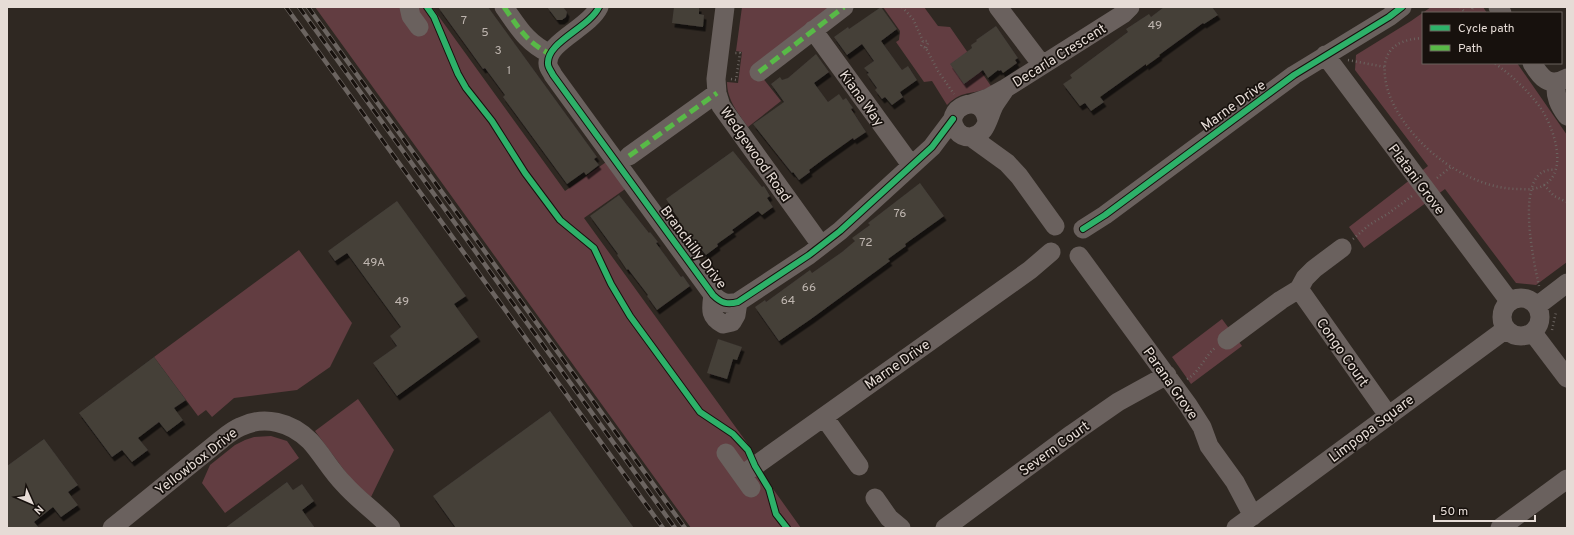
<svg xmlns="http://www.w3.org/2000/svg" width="1574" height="535" viewBox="0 0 1574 535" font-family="Overpass,sans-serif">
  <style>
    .green { fill: #623d41 }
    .building { fill: #443f39; filter: url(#shadow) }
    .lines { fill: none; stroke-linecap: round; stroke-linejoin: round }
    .path { stroke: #6b6460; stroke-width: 2.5; stroke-dasharray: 1 3; stroke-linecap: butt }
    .minor { stroke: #6a615e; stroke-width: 19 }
    .rail-casing { stroke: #6b6460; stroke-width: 4.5 }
    .rail { stroke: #17110d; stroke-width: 3; stroke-dasharray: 9; stroke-linecap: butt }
    .quiet { stroke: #58b947; stroke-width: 5; stroke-dasharray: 10 5; stroke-linecap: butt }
    .cycleway-casing { stroke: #17110d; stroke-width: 8 }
    .cycleway { stroke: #2db169; stroke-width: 6 }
    .labels { text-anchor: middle; stroke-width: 3.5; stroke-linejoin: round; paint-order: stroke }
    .number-label { font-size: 12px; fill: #beb5af }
    .street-label { font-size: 14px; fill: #e6dcd6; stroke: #17110d }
  </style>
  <defs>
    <filter id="shadow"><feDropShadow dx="2.5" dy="4.5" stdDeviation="0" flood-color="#0009"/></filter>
  </defs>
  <rect width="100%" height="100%" fill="#2f2822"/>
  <path class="green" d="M315,7h117l133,184 44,-31 19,27 -44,31 166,229 -4,4 55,77h-110z
    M742,7h93l-80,61 26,33 -33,26c-10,-14 -21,-27 -21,-45l11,1 4,-31 -6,-1z
    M883,7h41l14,19 12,1 41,59c-16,10 -27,2 -44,19l-15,-24 -8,1 -28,-40 3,-2 1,-9z
    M1431,7h52l4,6h-64v50h94l50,72v127l-31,23 -20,-2 -71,-94 -81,59 -15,-21 79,-61 -73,-96 1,-15 55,-34z
    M299,250l53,73 -22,44 -33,23 -63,8 -22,19 -6,-7 -8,6 -44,-59z
    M1222,319l20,27 -51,38 -19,-27z
    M358,399l36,51 -23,47 -18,-15 -38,-51z
    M271,436l16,5 12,17 -74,55 -23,-30 8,-18 25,-20 10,-5 9,-3z"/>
  <path class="building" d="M438,7h50l109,150 -3,2 5,6 -13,10 -2,-3 -17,12 -64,-87 2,-2 -20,-27 -2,1 -13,-18z
    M547,7h16l4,5 -1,5 -4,3h-5z
    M674,7h25v7l5,1 -1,12 -31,-4z
    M881,7l16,22 -16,12 21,29 6,-4 9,14 -17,12 3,5 -11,8 -7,-8 -3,2 -7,-9 2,-2 -10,-14 2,-1 -5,-5 10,-7 -12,-17 -15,11 -13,-18 14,-10 1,2z
    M1164,7h48l6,8 -14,9 -1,-1 -44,32 1,1 -14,10v-2l-46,33 4,5 -13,9 -6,-8 -5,3 -17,-22 9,-6 -2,-3 58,-43 -2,-3 23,-15 2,3z
    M996,26l22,32 -3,2 2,3 -14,10 -2,-3 -2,1 -1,-1 -10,8 -5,-8 -19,14 -14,-20 22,-16 -1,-3 6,-4 -1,-1z
    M816,54l13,18 -15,11 14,19 11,-8 4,6 3,-2 7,10 -2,1 15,23 -12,8 -1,-2 -28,20 -16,12 1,2 -11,8 -6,-8 -1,1 -39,-49 31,-22 -13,-18 9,-7 2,3 6,-2z
    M733,151l29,36 2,-1 6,10 -3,2 6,9 -11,8 -4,-4 -26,19 2,2 -17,12 1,2 -12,9 -29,-34 2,-2 -10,-13 1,-1 -4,-6z
    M920,183l24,33 -39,28 1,2 -18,13 2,2 -79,58 -32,22 -24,-34 10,-7 1,2 44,-32 2,3 30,-21 13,-11 -3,-3 18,-13 -2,-2z
    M619,195l30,38 1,-1 8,10 -2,1 25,34 2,-1 7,10 -33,24 -10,-14 1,-1 -20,-26 -1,1 -10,-15 1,-1 -28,-38z
    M397,201l69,95 -12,8 24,33 -81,59 -24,-33 24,-17 -7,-10 11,-9 -54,-74 -12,8 -7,-10z
    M718,339l24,8 -5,13 -4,-1 -6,20 -20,-6z
    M154,357l32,43 -12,8 9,12 -16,12 -8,-10 -21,16 10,12 -16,12 -10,-12 -10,7 -33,-44z
    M550,411l84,117h-178l-23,-32z
    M44,439l34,46 -10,7 10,13 -17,12 -8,-10 -19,15 5,6h-32v-62z
    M287,482l6,8 9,-6 12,17 -12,9 13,18h-90z"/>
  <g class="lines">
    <path class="path" d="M902,7l11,12 10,22
      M1460,7l6,6
      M1471,13l2,-6
      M1423,38c-18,1 -35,6 -38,26 -4,34 26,72 51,92 23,18 51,32 80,33 7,0 15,1 21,-1 35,-10 17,-61 3,-81 -13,-17 -28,-32 -46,-44
      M926,48l2,-5 -1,-2h-4l-2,5 5,2 12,23 16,23
      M1348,60l37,7
      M731,79l5,1 4,-27h-5
      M1437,178l15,-12
      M1544,185l10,11 13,6
      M1353,239l16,-14 20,-12 23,-17
      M1539,286c-5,-23 -27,-121 16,-116
      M1552,330l4,-18
      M1187,379c13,-7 17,-22 28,-31"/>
    <path class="minor" d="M409,7l2,9 8,11
      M504,7c15,21 22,35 46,47
      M599,7c-10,21 -53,35 -51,57 0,4 4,8 5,11l160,220c8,8 14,10 25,7l71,-47 31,-24 92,-84 21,-28
      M725,7l-9,72 1,14 4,13 100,139
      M998,7l44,58
      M1498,7l4,6
      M813,30l98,135
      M1325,55l185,247
      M1532,63c9,15 17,25 35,15
      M759,72l85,-65
      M1556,83c-1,14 3,22 11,33
      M971,104l17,-6 18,-10 117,-74 7,-7
      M987,122c-3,-34 -48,-13 -30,9 3,4 8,6 13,6 17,-1 18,-21 25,-33 3,-5 7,-10 10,-15
      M971,137l36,26 12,13 36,50
      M629,156l88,-63
      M1083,229l22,-14 189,-140 95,-58 13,-10
      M1079,256l109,149 14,22 7,19 26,36 18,34
      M1299,289l89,126
      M713,295c-2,14 -4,21 10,29l9,-2 4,-7 2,-13
      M1502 317a19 19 0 1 1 38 0a19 19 0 1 1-38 0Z
      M1537,306l30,-23
      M1533,333l34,45
      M1227,340l54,-40 18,-11 6,-11 9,-9 28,-21
      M824,417l35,49
      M726,453l25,35
      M742,475l288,-205 21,-18
      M875,498l14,20 12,10
      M112,528l110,-89c5,-4 11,-9 18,-12 24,-12 51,-5 70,14 12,13 21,30 34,43 14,16 32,28 47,44
      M945,528l127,-94 46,-32 49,-27
      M1236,528l270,-199
      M1500,528l67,-49"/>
    <g class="rail-casing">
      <path id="rail" d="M286,7l377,521
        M299,7l376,521
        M308,7l377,521"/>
    </g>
    <use href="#rail" class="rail"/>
    <path class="quiet" d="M504,7c15,21 22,35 46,47
      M759,72l85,-65
      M629,156l88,-63"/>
    <g class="cycleway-casing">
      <path id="cycleway" d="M427,7l7,10 24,57 8,14 26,33 33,52 35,47 34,28 17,36 19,32 70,96 33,22 15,16 7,16 14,23 7,25 11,14
        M599,7c-10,21 -53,35 -51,57 0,4 4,8 5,11l160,220c8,8 14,10 25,7l71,-47 31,-24 92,-84 21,-28
        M1083,229l22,-14 189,-140 95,-58 13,-10"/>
    </g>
    <use href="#cycleway" class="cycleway"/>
  </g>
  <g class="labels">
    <g class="number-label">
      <text x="464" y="24">7</text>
      <text x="1155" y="29">49</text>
      <text x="485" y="36">5</text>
      <text x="498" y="54">3</text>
      <text x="509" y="74">1</text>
      <text x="900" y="217">76</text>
      <text x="866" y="246">72</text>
      <text x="374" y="266">49A</text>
      <text x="809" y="291">66</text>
      <text x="788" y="304">64</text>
      <text x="402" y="305">49</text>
    </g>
    <g class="street-label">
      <text transform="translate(1059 55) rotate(-32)" y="5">Decarla Crescent</text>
      <text transform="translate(862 98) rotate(54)" y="5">Kiana Way</text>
      <text transform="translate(1233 105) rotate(-36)" y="5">Marne Drive</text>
      <text transform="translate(756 154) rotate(55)" y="5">Wedgewood Road</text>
      <text transform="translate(1417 179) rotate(53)" y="5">Platani Grove</text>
      <text transform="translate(694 247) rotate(53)" y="5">Branchilly Drive</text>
      <text transform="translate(1343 352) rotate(55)" y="5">Congo Court</text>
      <text transform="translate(897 364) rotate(-35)" y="5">Marne Drive</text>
      <text transform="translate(1171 383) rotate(55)" y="5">Parana Grove</text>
      <text transform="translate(1371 428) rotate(-37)" y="5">Limpopa Square</text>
      <text transform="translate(1054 448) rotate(-36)" y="5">Severn Court</text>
      <text transform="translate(196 461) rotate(-38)" y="5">Yellowbox Drive</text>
    </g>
  </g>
  <rect width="1574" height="535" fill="none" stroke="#e6dcd6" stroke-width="16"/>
  <rect x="1422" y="12" width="140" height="52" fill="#17110d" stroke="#6a625d"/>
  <rect x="1430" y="25" width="20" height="6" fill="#2db169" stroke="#6a625d"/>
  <text x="1458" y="32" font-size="12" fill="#e6dcd6">Cycle path</text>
  <rect x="1430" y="45" width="20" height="6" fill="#58b947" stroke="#6a625d"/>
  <text x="1458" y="52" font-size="12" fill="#e6dcd6">Path</text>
  <g transform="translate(32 503) rotate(135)" stroke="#17110d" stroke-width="3" paint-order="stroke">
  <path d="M0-3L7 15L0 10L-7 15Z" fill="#e6dcd6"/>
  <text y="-6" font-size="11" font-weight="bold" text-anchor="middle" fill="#e6dcd6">N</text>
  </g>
  <path d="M1434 515v6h101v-6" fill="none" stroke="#e6dcd6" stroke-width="2"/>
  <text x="1440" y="515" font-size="12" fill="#e6dcd6" stroke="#17110d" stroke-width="3" paint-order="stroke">50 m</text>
</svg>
